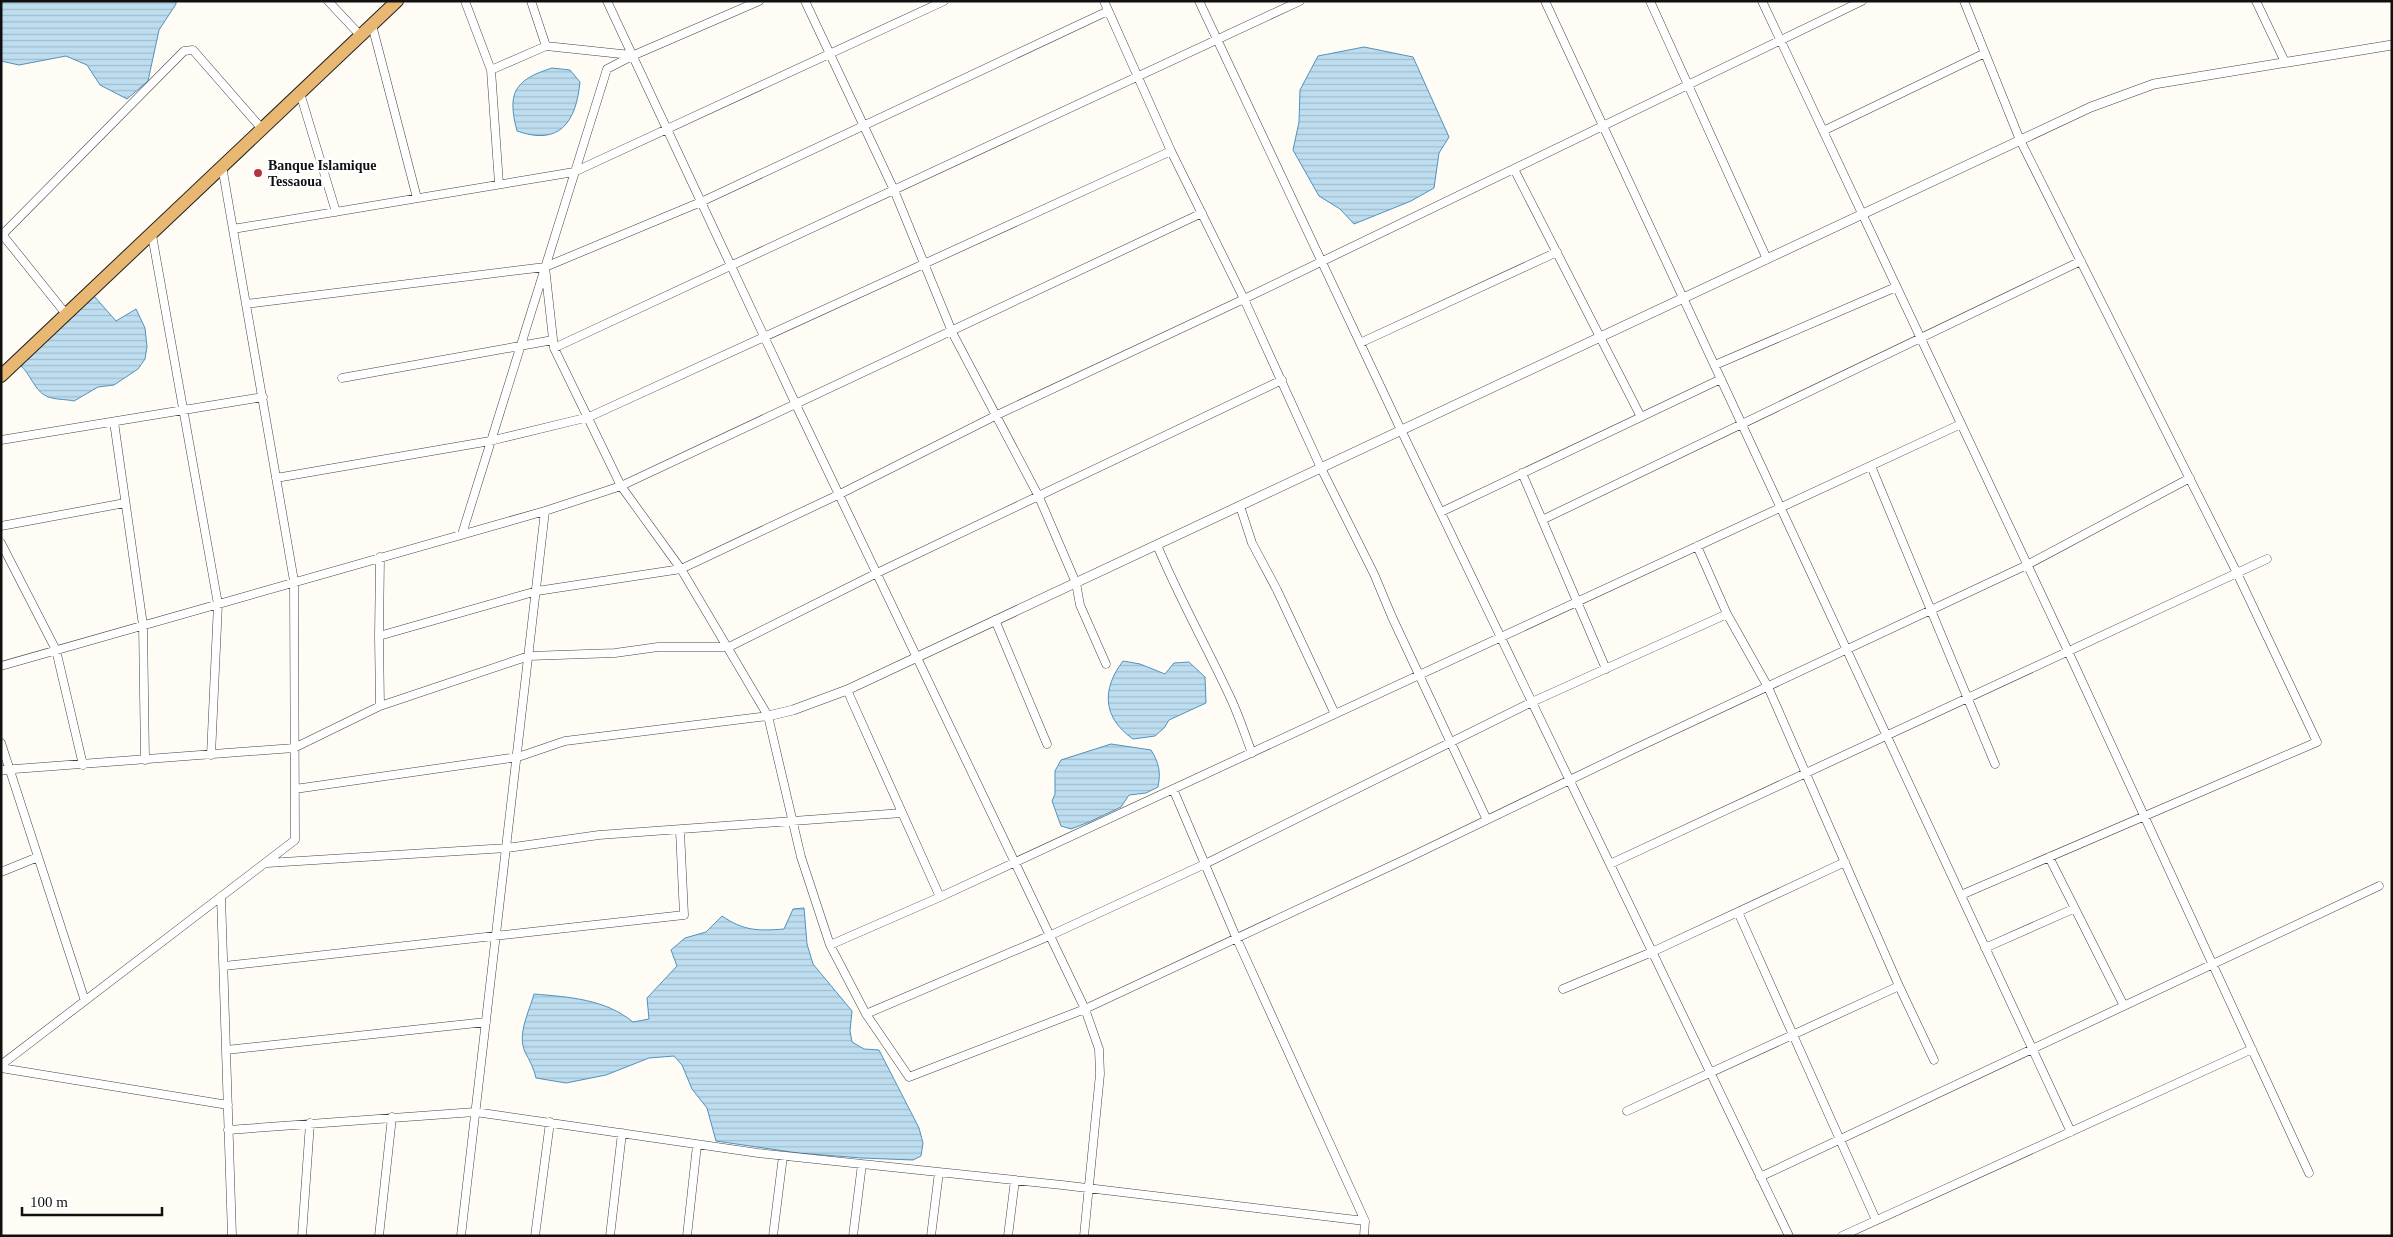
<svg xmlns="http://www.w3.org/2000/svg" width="2393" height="1237" viewBox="0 0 2393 1237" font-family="'Times New Roman',serif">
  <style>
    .water { fill: url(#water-rules); stroke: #4d93c0 }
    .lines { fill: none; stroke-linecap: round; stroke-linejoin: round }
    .minor-casing { stroke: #434343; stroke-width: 9 }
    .tertiary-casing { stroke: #434343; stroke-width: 10 }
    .trunk-casing { stroke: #212121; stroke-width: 14 }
    .minor { stroke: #fff; stroke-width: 8 }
    .tertiary { stroke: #fff; stroke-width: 9 }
    .trunk { stroke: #e8b872; stroke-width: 12 }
    .poi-dot { fill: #b3363d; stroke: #fff; stroke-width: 2 }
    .labels { text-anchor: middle; stroke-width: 5; stroke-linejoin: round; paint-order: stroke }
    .poi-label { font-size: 14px; font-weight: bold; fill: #101010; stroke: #fff; text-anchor: start }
  </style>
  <defs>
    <pattern id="water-rules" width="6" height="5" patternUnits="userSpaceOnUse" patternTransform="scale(1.25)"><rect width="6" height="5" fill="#bedef0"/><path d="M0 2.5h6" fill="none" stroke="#a2bdcd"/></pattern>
  </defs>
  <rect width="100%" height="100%" fill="#fefcf5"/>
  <path class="water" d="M1,1h175v3l-17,26 -11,51 -21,18 -27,-14 -13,-20 -21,-9 -47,9 -18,-4z
    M1364,47l49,10 36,80 -10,16 -5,35 -23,13 -57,23 -14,-15 -21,-13 -26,-46 6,-28 1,-32 18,-34z
    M552,68l18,2 10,12c-4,41 -21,64 -63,49 -10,-38 -3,-51 35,-63z
    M94,296l22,25 20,-12 9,19 2,19 -2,12 -7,10 -24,16 -16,2 -24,14c-8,-2 -20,-1 -28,-5 -12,-6 -16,-23 -26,-31z
    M1123,661l17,3 25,10 9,-11 15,-1 16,15 1,26 -37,17 -5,8 -9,8 -22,3c-30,-21 -32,-49 -10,-78z
    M1111,744l40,6c8,13 10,22 7,37l-12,6 -17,2 -8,12 -32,15 -18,7 -10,-3 -9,-25 3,-7v-23l6,-11z
    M804,908l3,36 6,20 39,47 -2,20 2,11 12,7 15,1 40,78 4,15 -2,13 -8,4 -51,-2 -64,-5 -82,-12 -9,-33 -15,-19 -10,-24 -8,-9 -25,2 -43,17 -40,8 -30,-5c-2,-9 -6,-17 -11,-26 -8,-18 4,-40 9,-58 35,3 71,5 99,28l16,-3 -2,-21 30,-32 -6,-16 14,-12 21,-6 16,-16c22,15 36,15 62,13l9,-20z"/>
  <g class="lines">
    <g class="minor-casing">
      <path id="minor" d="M328,1l32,34
        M465,1l26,69 8,114
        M531,1l15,45
        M607,1l192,410 286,598 14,40 1,25 -16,162
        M805,1l89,189 59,144 86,163 37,86 4,22 26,59
        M1104,1l67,150 73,148 77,169 53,106 18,43 95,203
        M1199,1l202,429 388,806
        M1545,1l526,1131
        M1650,1l117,258
        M1762,1l306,650 241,522
        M2256,1l29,61
        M372,25l45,173
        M491,70l55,-24 85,9
        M300,93l36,119
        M1823,131l162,-78
        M1514,169l127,248
        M233,229l341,-57 370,-171
        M1,233l65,81
        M152,235l66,369 -7,151
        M1,236l183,-185 9,-1 69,79
        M545,267l9,81 67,138 60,83 87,147 33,141 29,88 36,69 43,63 176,-68 323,-151 224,-108 395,-185 163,-87
        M246,304l299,-37 156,-65 407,-191
        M1360,343l197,-91
        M554,348l746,-347
        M1715,365l181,-78
        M342,378l211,-38
        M114,422l29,203 2,135
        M1,440l262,-43
        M1871,466l124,298
        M1522,473l84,196
        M276,478l214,-37 99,-24 582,-266
        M1240,506l12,37 25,47 58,124
        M1441,512l280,-133
        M1542,520l539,-259
        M1,526l124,-23
        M462,534l145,-465 25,-13 127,-55
        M1,543l55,107 27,115
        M1157,545c22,53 50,102 74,154 8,17 14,36 21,54
        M1697,546l30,68 41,73 131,299 35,74
        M995,620l52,124
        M379,636l1,-79
        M1,666l544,-155 76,-25 581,-273
        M847,690l93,207
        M380,706l149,-50 86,-3 43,-6h71l148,-74 405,-193
        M1,743l84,258
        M1,770l293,-22 86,-42 -1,-70 158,-45 144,-22 159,-75 157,-79 247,-116 618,-298
        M295,789l223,-32 47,-16 203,-25
        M1173,789l63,148 129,284 -1,15
        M2049,857l75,149
        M267,863l240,-15 92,-13 303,-22
        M1610,864l657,-305
        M1,872l37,-15
        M1961,895l356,-153 -80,-169 -217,-433 -56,-139
        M221,896l11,340
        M1738,912l138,308
        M830,945l110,-48 1021,-473
        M1985,948l88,-39
        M224,966l460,-51 -4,-84
        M1563,989l89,-37 193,-90
        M866,1014l183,-78 156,-72 327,-162 195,-88
        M226,1050l260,-28
        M1,1065l294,-225 -1,-259 -72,-415
        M1,1068l227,37
        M1627,1111l272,-125
        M228,1130l247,-18 283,41 304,32 303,36
        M1760,1177l619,-291
        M302,1236l8,-113
        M379,1236l13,-119
        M461,1236l84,-725
        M535,1236l15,-114
        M610,1236l12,-103
        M687,1236l10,-91
        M773,1236l10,-80
        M853,1236l9,-72
        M931,1236l8,-64
        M1008,1236l7,-56
        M1842,1236l410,-187"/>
    </g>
    <g class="tertiary-casing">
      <path id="tertiary" d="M768,716l25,-6 54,-20 1244,-583 63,-23 238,-39"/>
    </g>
    <g class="trunk-casing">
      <path id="trunk" d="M1,376l396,-375"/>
    </g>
    <use href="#minor" class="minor"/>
    <use href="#tertiary" class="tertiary"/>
    <use href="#trunk" class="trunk"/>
  </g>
  <circle class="poi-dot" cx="258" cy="173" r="5"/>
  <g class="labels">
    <g class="poi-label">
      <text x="268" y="170">Banque Islamique<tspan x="268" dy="16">Tessaoua</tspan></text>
    </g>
  </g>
  <rect width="2393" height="1237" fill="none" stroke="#101010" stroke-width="5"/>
  <path d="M22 1207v8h140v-8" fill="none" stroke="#101010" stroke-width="2.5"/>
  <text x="30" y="1207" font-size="15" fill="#101010" stroke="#ffffff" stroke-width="4" paint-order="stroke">100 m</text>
</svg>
